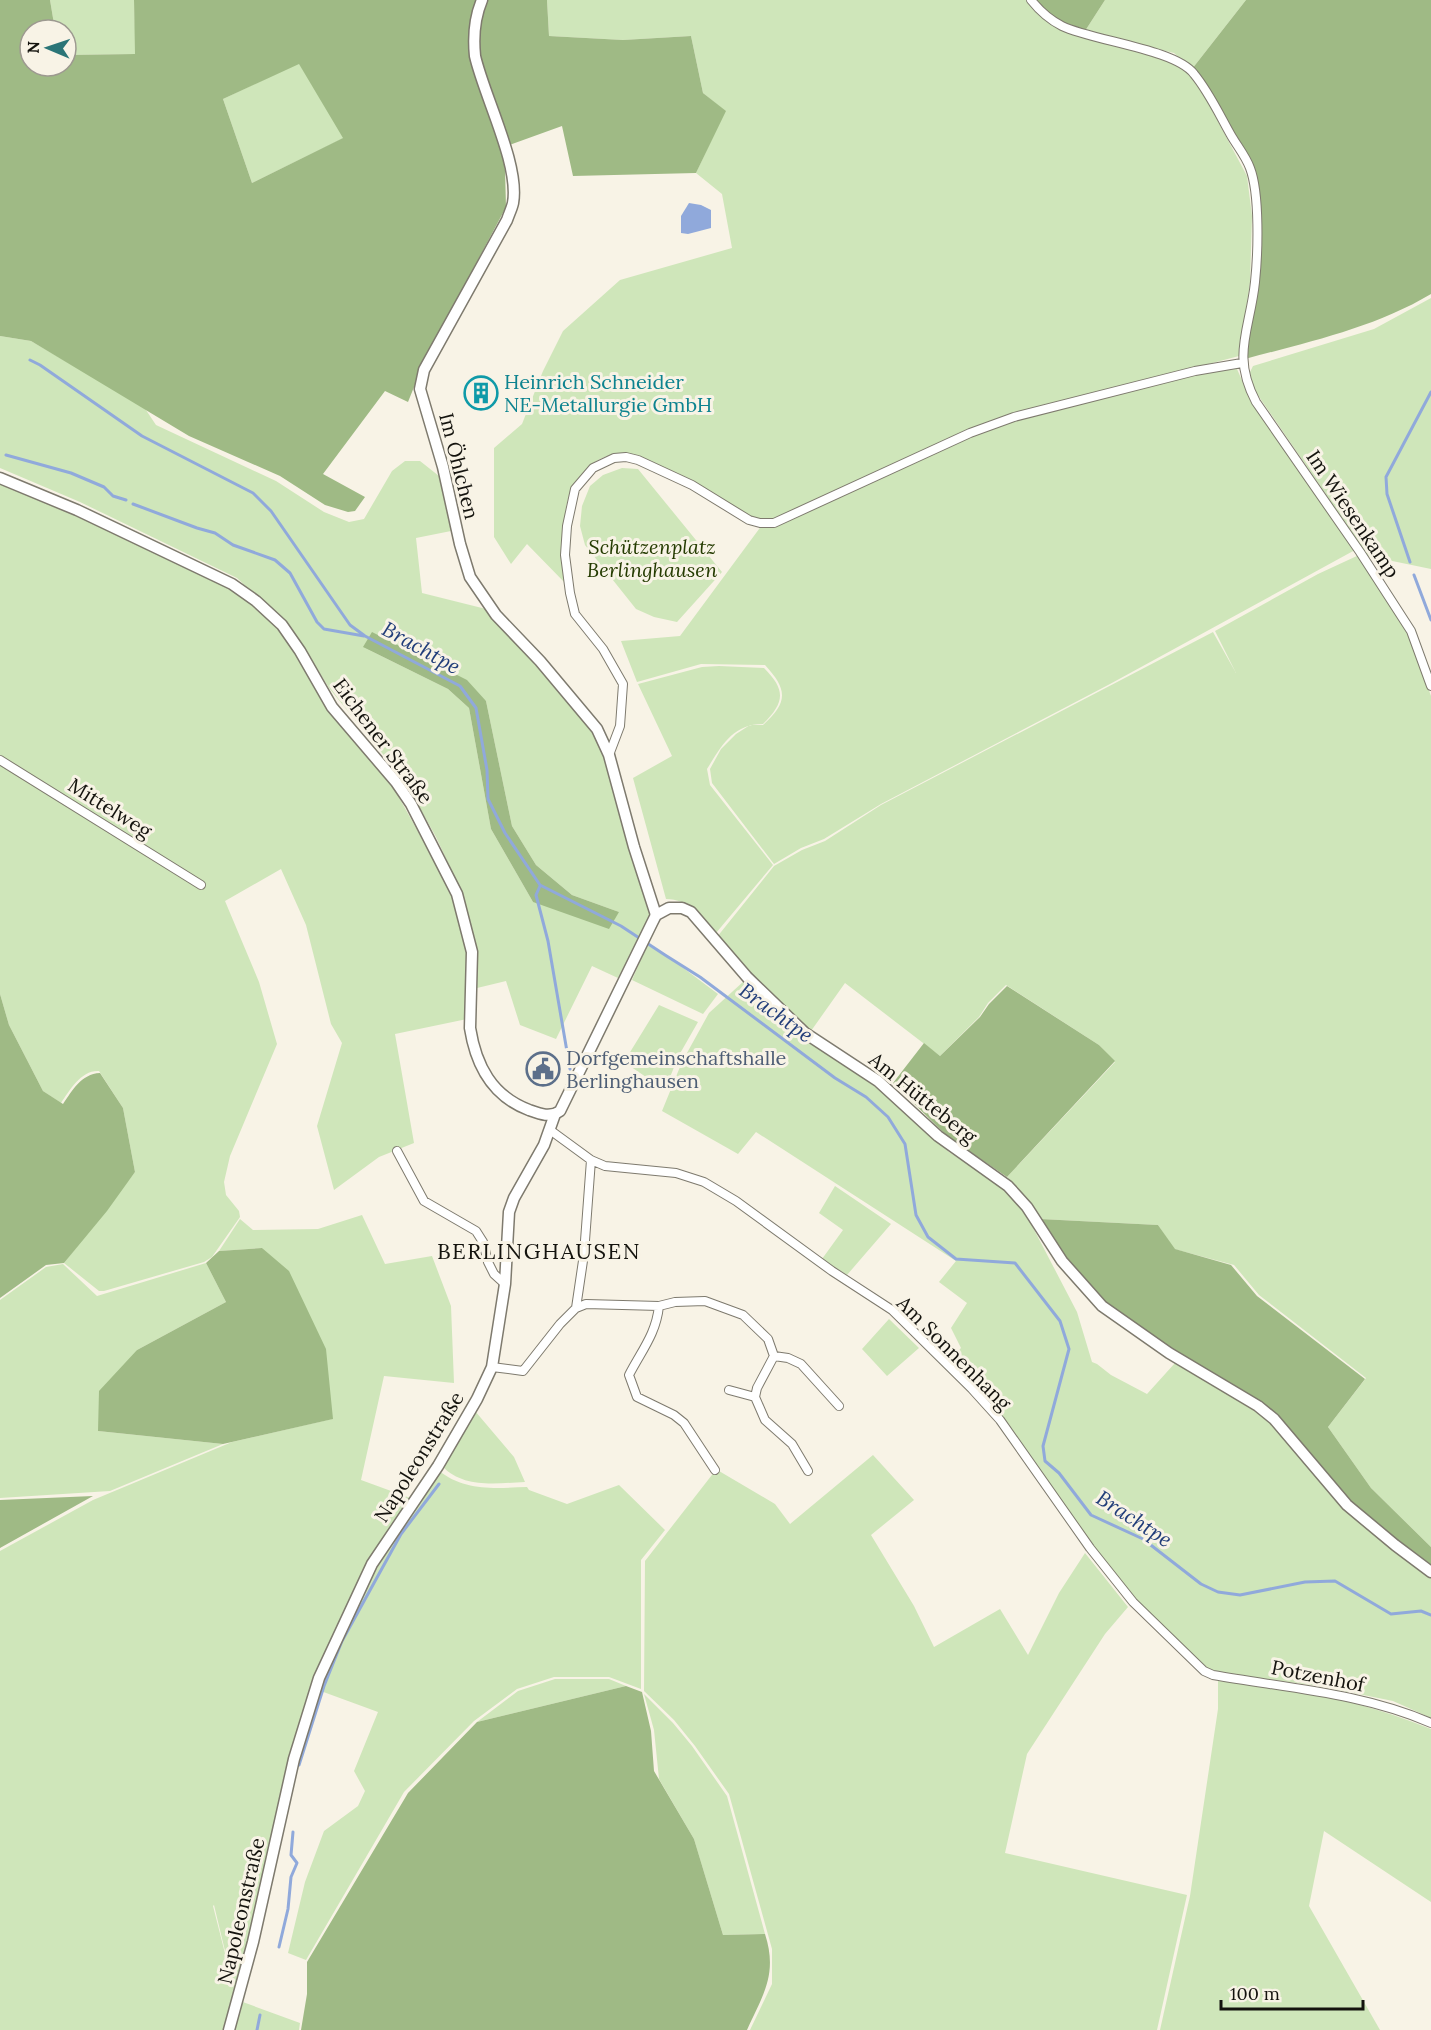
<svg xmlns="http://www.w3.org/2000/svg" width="1431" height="2030" viewBox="0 0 1431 2030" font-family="Lora,serif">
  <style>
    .green { fill: #cfe6ba; fill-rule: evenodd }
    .forest { fill: #9fba85; fill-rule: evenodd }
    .water { fill: #90a9db }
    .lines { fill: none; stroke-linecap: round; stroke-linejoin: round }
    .stream { stroke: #90a9db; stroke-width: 3 }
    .minor-casing { stroke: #7e7a6e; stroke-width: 10 }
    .tertiary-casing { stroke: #7e7a6e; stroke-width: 13 }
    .secondary-casing { stroke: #7e7a6e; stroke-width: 13 }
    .minor { stroke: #fff; stroke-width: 8 }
    .tertiary { stroke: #fff; stroke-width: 10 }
    .secondary { stroke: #fff; stroke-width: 10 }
    .labels { text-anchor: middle; stroke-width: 6; stroke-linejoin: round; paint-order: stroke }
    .culture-label { font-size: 20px; fill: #0d838f; stroke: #f8f3e6; text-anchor: start }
    .street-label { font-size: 20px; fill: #14130e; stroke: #f8f3e6 }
    .park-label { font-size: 20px; font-style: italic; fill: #243b00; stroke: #f8f3e6 }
    .service-label { font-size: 20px; fill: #4e5e75; stroke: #f8f3e6; text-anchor: start }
    .water-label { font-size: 21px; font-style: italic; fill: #223e7a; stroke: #f8f3e6 }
    .quarter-label { font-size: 22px; letter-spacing: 1.5px; fill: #14130e; stroke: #f8f3e6 }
  </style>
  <rect width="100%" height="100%" fill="#f8f3e6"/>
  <path class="green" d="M50,0h84l2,54 -70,1v-25h-11z
    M547,0h479l3,4 54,32 88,26 17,11 18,26 41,77 5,40 -2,67 -11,73 -225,59 -241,105 -23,-2 -123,-64c-19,-1 -31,4 -44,19 -3,4 -9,9 -11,14 -12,27 -7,68 -6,97l-39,-40 -16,20 -17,-27v-89l28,-24 21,-53 20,-40 57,-51 112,-32 -10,-54 -26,-21 29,-62 -22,-18 -12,-57 -68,4 -74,-4z
    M1105,0h141l-54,69 -18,-16 -89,-22z
    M299,63l45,75 -92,45 -29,-84z
    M1431,298v271l-63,-13 -115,-168 -3,-16 3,-6 121,-37z
    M0,336l31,5 113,66 12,18 120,56 48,31 25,10 15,-3 28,-48 13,-10h15l19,15 12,55 -35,7 6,55 64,16 107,122 12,26 46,157 -33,64 -26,-12 -36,73 -36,-14 -14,-44 -33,8 4,-30 -7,-38 -10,-32 -24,-52 -32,-57 -75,-92 -24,-39 -20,-26 -48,-45 -157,-76 -80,-34zM363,647l123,54 26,125 24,39 36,30 47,17 -86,-10 -42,-73 -22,-121 -21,-19z
    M1237,369l14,32 104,149 -245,134 -229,120 -57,35 -23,9 -27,16 -62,-81 -2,-14 11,-20 15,-15 14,-9h13c25,-23 25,-35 2,-60l-64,-1 -64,18 -16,-41 59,-5 82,-111 208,-91 44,-16 182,-46z
    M622,468l16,1 84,103 -45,50 -23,-5 -18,-8 -51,-64 -5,-19 2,-20 8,-20 13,-11z
    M0,478l229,109 26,17 26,24 32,58 22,33 57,66 66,118 13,55 -4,61 -72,15 19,109 -35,14 -45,33 -17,-64 25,-83 -11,-19 -25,-99 -25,-56 -56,32 34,81 18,62 -47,112 -6,26 2,13 13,16 1,6 -28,40 -8,5 -100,29h-5l-35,-28 71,-91 -12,-64 -24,-37c-18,-1 -29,19 -38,32l-18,-12 -34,-66 -9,-31z
    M1359,555l49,76 23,65v851l-60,-59 -43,-61 38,-49 -107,-83 -25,-30 -60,-16 -16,-24 -118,-6 -19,-27 -14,-15 108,-115 -16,-17 -93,-60 -18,18 -9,14 -39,39 -95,-73 -34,48 -22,-19 -72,-75 57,-71 28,-16 23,-9 56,-36 332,-173 23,41 -21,-42 103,-57z
    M719,666l45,2c22,22 21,34 -1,56 -30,0 -41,21 -56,45l3,16 63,80 -57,68c-12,-16 -28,-34 -50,-34l-33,-121 39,-22 -34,-72 64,-17z
    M647,945l19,10 52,39 -15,20 -71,-34z
    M744,981l40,41 27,22 41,26 44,32 53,50 46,30 19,17 15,21 48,92 15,50 5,2 14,11 36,19 28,-31 55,30 40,29 71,83 24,22 56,44 10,6v141l-38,-17 -74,-15 -104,-14 -16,-8 -65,-64 -33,-41 -98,-141 -53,-59 11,-11 -10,-20 16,-25 -28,-21 17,-21 -200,-129 -18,22 -76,-43 20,-49 27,-49z
    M659,1005l39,17 -20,35 -13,33 -41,-28z
    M835,1186l56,38 -44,51 -25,-16 21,-29 -24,-17z
    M362,1215l23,49 47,-8 19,50 3,77 -70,-7 -23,104 52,19 -98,180 -76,304 -14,47h-225v-479l93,-51 139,-58 100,-23 -70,-171 -43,3 21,-32 13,11 65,-1zM214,1905l17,71v1l-18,-71z
    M206,1263l20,39 -89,48 -39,81 125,13 -113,47 -110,7v-198l46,-33 17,-3 34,32z
    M889,1319l30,29 -32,28 -25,-27z
    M475,1411l39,46 11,25c-29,1 -61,7 -83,-16z
    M873,1455l41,45 -43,35 43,71 20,41 66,-38 28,46 31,-62 26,-40 43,54 -23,27 -78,120 -22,99 182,42 -30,135h-407l22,-46v-35l-43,-155 -34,-48 -21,-26 -30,-29 1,-130 70,-90h4l56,33 15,20z
    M438,1470c27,22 57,18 89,17l2,3 38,14 52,-19 46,45 -24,30v129l-32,-12h-55l-37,12 -43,32 -70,71 -98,168 -18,-7 17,-71 19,-51 34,-25 7,-15 -11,-20 24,-59 -60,-22 56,-125z
    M555,1679h54l17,7 -149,36 41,-31z
    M1218,1681c73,6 145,20 213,48v173l-107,-71 -15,75 71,124h-220l30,-134 28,-187z
    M644,1694l29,29 19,23 35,50 38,138 -42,1 -29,-96 -35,-60 -5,-49z
    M240,2001l60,22 -1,7h-67z"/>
  <path class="forest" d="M0,0h50l5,30h-25v36h36v-11l69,-1 -1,-54h413l2,36 74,4 68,-4 12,57 23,18 -30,62 -123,3 -11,-50 -61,22 4,22 1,37 -82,155 -16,40 -23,-11 -62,83 42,23 -10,14 -7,1 -23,-7 -45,-29 -91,-40 -158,-95 -31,-5zM299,64l44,74 -91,45 -29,-84z
    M1034,0h71l-20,31 -23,-7z
    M1246,0h185v294c-57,34 -123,48 -186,65l14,-75 2,-72 -7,-43 -41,-75 -21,-25z
    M372,632l95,48 19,21 26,125 24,39 36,30 47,17 -10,17 -76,-27 -42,-73 -22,-121 -21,-19 -85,-42z
    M1007,986l92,59 16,16 -108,116 -60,-41 -54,-53 31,-40 16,13 40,-39 9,-13z
    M0,994l9,31 34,66 20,13c9,-13 18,-30 37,-31l23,35 12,64 -28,39 -43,52 -18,2 -46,33z
    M1040,1219l118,6 17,24 56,16 26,31 108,83 -37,48 43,61 60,59v18l-62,-47 -22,-20 -90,-98 -23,-15 -65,-38 -71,-51 -38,-41z
    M262,1248l27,23 37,78 7,70 -110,25 -125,-13 1,-40 38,-41 89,-48 -20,-39 13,-12z
    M93,1496l-93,52v-48z
    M626,1686l16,6 9,39 3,40 40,68 29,96 42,-1c13,40 -2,61 -18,96h-446l6,-36v-32l101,-169 69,-71z"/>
  <path class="water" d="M689,203l12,2 10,5v18l-23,6 -7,-1v-17z"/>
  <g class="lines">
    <path class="stream" d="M30,360l10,5 102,71 111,57 18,18 79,114 15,11 95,50 16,22 11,62 1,29 17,34 35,52 81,41 44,29 35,22 135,101 31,19 22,20 17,27 11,71 12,22 28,22 59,4 45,58 9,28 -26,97 2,15 14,12 32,42 52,24 58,45 17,8 22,3 65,-13 30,-1 56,33 30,-3 10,4
      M6,455l65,18 33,14 9,9 13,4
      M133,504l64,24 18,5 18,12 42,15 15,13 27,49 7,7 40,7
      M1410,562l-23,-68 -1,-17 45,-85
      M1414,575l17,45
      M540,886l-4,9 12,46 22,128
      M299,1765l25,-79 18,-45 59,-107 38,-50
      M279,1947l9,-38 3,-32 6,-14 -6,-8 2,-23
      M257,2030l3,-15"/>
    <g class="minor-casing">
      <path id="minor" d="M1031,0c8,10 19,20 31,26 31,15 113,23 132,48 15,18 26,42 38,63 6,10 14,20 18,31 10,26 8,86 5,114 -5,48 -24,73 1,120l104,150 51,79 20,55
        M609,755l11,-29 3,-42 -20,-35 -28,-35 -5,-21 -5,-38 2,-29 8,-37 18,-21 21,-10 12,-1 12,3 54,25 57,35 11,3h14l196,-90 44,-16 181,-46 47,-8
        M0,760l201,125
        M550,1130l41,30 14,6 71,7 28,9 32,19 96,70 60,39 80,79 28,31 90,128 43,54 71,69 9,4c73,13 149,18 218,48
        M397,1151l27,50 52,30 7,11 5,20 6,12 11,10
        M659,1306c-3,28 -17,44 -30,69l8,22 37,18 10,8 31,47
        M576,1308l10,-4 73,2 16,-4 30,-1 38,14 25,24 6,17 -17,32 -2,9 10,23 27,24 16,27
        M774,1356l14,2 13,6 38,42
        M492,1367l31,4 37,-47 16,-16 8,-54 7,-94
        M729,1390l26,7"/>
    </g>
    <g class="tertiary-casing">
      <path id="tertiary" d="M482,0c-8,19 -9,36 -7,56 9,40 45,109 38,147 -1,5 -4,11 -6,17l-83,150 -4,19 23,78 17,77 10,33 26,38 44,46 57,68 12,26 25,92 22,68
        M229,2030l24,-88 41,-183 25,-81 53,-114 66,-98 39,-67 15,-32 13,-83 4,-72 5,-14 30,-53 11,-31"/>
    </g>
    <g class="secondary-casing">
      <path id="secondary" d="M0,478l77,32 155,74 24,17 26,24 18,26 32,56 64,75 15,22 46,90 15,58 -2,76c6,38 22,68 59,82 11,4 21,8 31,1l92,-188 4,-8 13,-7h13l9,4 56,65 58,56 73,48 60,55 70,50 19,21 35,54 40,45 67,47 89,53 16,13 73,86 48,40 36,27"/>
    </g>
    <use href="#minor" class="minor"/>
    <use href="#tertiary" class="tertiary"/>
    <use href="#secondary" class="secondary"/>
  </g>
  <defs>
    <g id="building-ring" transform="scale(1.725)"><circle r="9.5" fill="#f8f3e6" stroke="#0f9aa8" stroke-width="1.5"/><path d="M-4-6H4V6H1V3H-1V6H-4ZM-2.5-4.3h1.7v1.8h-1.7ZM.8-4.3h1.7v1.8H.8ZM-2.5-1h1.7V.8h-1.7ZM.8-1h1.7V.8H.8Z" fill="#0f9aa8"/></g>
    <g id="civic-ring" transform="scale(1.725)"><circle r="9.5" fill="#f8f3e6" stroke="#5c6f8a" stroke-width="1.5"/><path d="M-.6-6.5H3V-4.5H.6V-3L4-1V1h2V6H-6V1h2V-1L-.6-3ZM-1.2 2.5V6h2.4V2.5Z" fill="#5c6f8a"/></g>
  </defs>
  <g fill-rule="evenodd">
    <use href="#building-ring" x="481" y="393"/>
    <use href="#civic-ring" x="543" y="1069"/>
  </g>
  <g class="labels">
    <g class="culture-label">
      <text x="504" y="389">Heinrich Schneider<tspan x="504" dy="23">NE-Metallurgie GmbH</tspan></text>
    </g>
    <g class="street-label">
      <text transform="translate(459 466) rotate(76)" y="7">Im Öhlchen</text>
      <text transform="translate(1353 514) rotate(56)" y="7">Im Wiesenkamp</text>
      <text transform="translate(383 741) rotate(53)" y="7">Eichener Straße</text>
      <text transform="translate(110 808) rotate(32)" y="7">Mittelweg</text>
      <text transform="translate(923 1098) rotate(39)" y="7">Am Hütteberg</text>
      <text transform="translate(954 1353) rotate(45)" y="7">Am Sonnenhang</text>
      <text transform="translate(419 1457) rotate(-58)" y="7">Napoleonstraße</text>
      <text transform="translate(1318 1676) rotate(11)" y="7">Potzenhof</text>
      <text transform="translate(241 1911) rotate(-77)" y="7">Napoleonstraße</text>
    </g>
    <g class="park-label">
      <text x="652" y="554">Schützenplatz<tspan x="652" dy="23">Berlinghausen</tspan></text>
    </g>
    <g class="service-label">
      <text x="566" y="1065">Dorfgemeinschaftshalle<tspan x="566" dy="23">Berlinghausen</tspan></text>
    </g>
    <g class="water-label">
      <text transform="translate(421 648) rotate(29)" y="7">Brachtpe</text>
      <text transform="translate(776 1013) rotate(36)" y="7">Brachtpe</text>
      <text transform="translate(1134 1519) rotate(33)" y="7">Brachtpe</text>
    </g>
    <g class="quarter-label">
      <text x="539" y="1259">BERLINGHAUSEN</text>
    </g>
  </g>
  <g transform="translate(48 48) rotate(272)"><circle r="28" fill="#f8f3e6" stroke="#9d9990" stroke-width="1.5"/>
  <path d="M0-4.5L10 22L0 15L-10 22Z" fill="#2b7577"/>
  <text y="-9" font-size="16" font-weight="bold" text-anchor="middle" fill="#14130e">N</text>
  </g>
  <path d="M1221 2000v9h142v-9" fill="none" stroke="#14130e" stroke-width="3"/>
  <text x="1230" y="2000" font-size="18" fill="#14130e" stroke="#f8f3e6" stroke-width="4.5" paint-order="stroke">100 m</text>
</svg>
